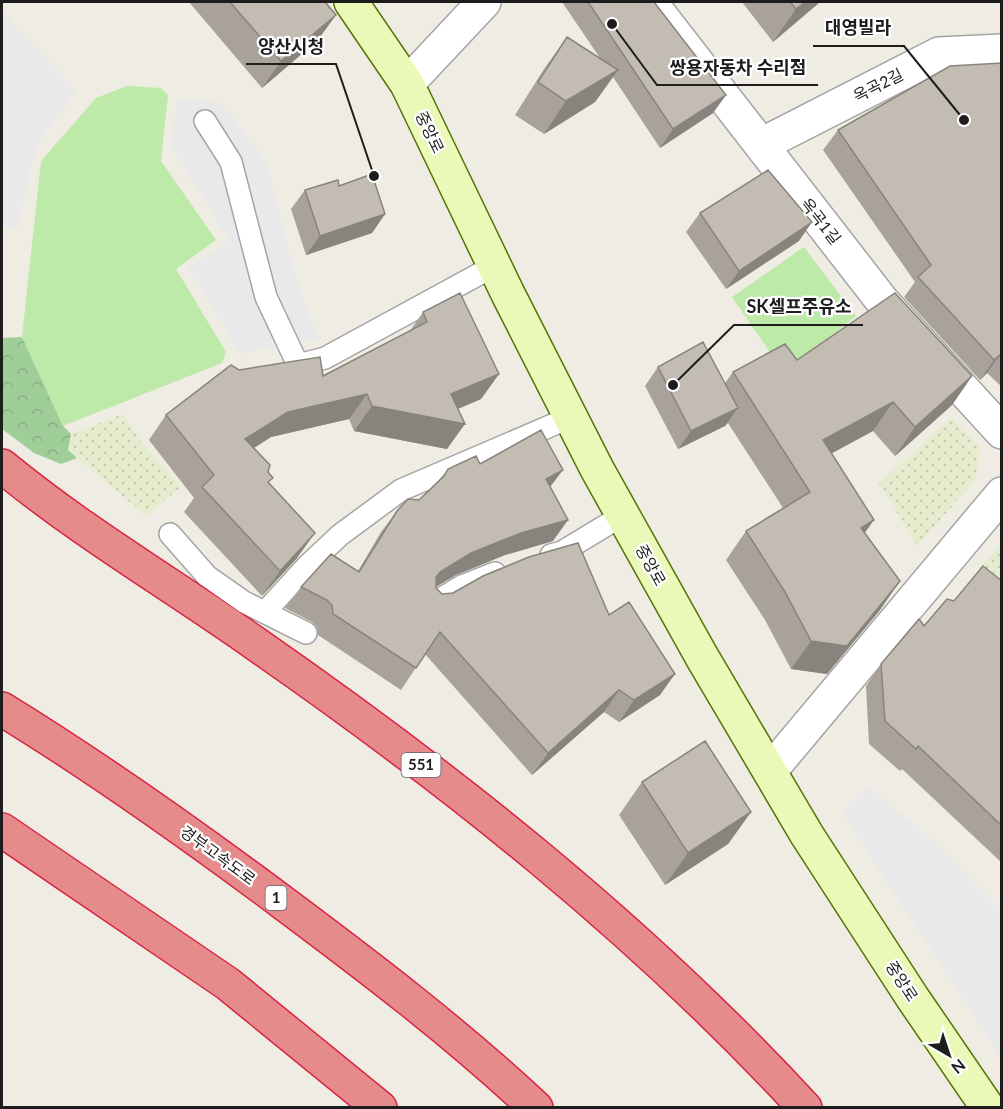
<svg xmlns="http://www.w3.org/2000/svg" width="1003" height="1109" viewBox="0 0 1003 1109" font-family="Lato,'Noto Sans KR',sans-serif">
  <style>
    .farmland { fill: url(#farmland-dots) }
    .grass { fill: #bde9a9 }
    .forest { fill: url(#forest-crowns) }
    .parking { fill: #e9e9e9 }
    .lines { fill: none; stroke-linecap: round; stroke-linejoin: round }
    .service-casing { stroke: #a4a4a4; stroke-width: 24 }
    .minor-casing { stroke: #a4a4a4; stroke-width: 36 }
    .secondary-casing { stroke: #547405; stroke-width: 36 }
    .motorway-casing { stroke: #d82543; stroke-width: 36 }
    .service { stroke: #fff; stroke-width: 21 }
    .minor { stroke: #fff; stroke-width: 33 }
    .secondary { stroke: #eaf9b7; stroke-width: 33 }
    .motorway { stroke: #e68b8c; stroke-width: 33 }
    .wall { fill: #a8a29a }
    .shaded-wall { fill: #88847d }
    .building { fill: #c3bcb3; stroke: #88847d; stroke-width: 1.5 }
    .labels { text-anchor: middle; stroke-width: 4.5; stroke-linejoin: round; paint-order: stroke }
    .shield { fill: #fff; stroke: #616161; stroke-width: 1.5 }
    .shield-label { font-size: 15px; font-weight: bold; fill: #1d1d1d }
    .street-label { font-size: 16px; fill: #1d1d1d; stroke: #fff }
    .leader { fill: none; stroke: #1d1d1d; stroke-width: 2 }
    .callout-dot { fill: #1d1d1d; stroke: #fff; stroke-width: 2 }
    .callout-label { font-size: 18px; text-anchor: middle; font-weight: bold; fill: #1d1d1d; stroke: #fff; stroke-width: 4.5; stroke-linejoin: round; paint-order: stroke }
  </style>
  <defs>
    <pattern id="farmland-dots" width="8" height="8" patternUnits="userSpaceOnUse" patternTransform="scale(1.5)"><rect width="8" height="8" fill="#e6edce"/><path d="M2 2h.1M6 6h.1" fill="none" stroke="#c5cbb0" stroke-width="1.8" stroke-linecap="round"/></pattern>
    <pattern id="forest-crowns" width="20" height="18" patternUnits="userSpaceOnUse" patternTransform="scale(1.5)"><rect width="20" height="18" fill="#9fce98"/><path d="M2 6a3 3 0 1 1 6 0M12 15a3 3 0 1 1 6 0" fill="none" stroke="#88b083"/></pattern>
  </defs>
  <rect width="100%" height="100%" fill="#efede3"/>
  <path class="farmland" d="M123,414l16,25 42,48 -35,29 -78,-66 3,-16z
    M951,418l29,30 -4,31 -59,67 -38,-63z
    M1001,545v48l-23,-24z"/>
  <path class="grass" d="M127,86l34,2 7,7 -7,66 55,79 -40,29 50,83 -4,11 -159,63 -41,-89 19,-176 55,-63z
    M804,247l52,69 -71,58 -53,-77z"/>
  <path class="forest" d="M22,337l41,89 8,8 -3,16 9,8 -16,6 -27,-11 -32,-24v-91z"/>
  <path class="parking" d="M2,10l74,81 -39,53 -20,84 -15,-3z
    M178,98l44,5 45,60 31,121 21,55 -79,15 -52,-87 42,-26 -60,-97z
    M867,786l68,56 66,69v146l-159,-244z"/>
  <g class="lines">
    <g class="service-casing">
      <path id="service" d="M205,121l26,41 35,135 32,68
        M294,366l31,-8 169,-92
        M170,534l37,42 37,26 62,31
        M551,555l11,-3 61,-37
        M432,604l30,-18 33,-13
        M265,612l41,-45 34,-32 61,-45 170,-73"/>
    </g>
    <g class="minor-casing">
      <path id="minor" d="M650,2l233,300 119,130
        M407,84l77,-82
        M761,145l178,-91 63,-3
        M770,771l232,-277"/>
    </g>
    <g class="secondary-casing">
      <path id="secondary" d="M351,2l56,82 101,210 89,175 105,188 105,178 105,162 76,111"/>
    </g>
    <g class="motorway-casing">
      <path id="motorway" d="M2,466c80,66 169,118 254,178 197,137 386,287 549,464
        M2,709c96,59 189,125 280,193 87,65 174,131 254,206
        M2,830l226,154 152,124"/>
    </g>
    <use href="#service" class="service"/>
    <use href="#minor" class="minor"/>
    <use href="#secondary" class="secondary"/>
    <use href="#motorway" class="motorway"/>
  </g>
  <path class="wall" d="M189,2h136l11,13 -19,26 -55,47z
    M562,2h92l72,93 -13,18 -53,35 -47,-71 -18,25 -51,32 -29,-19 29,-46 23,-32 33,21z
    M742,2h78l-47,40z
    M1002,63v324l-15,-14 -7,7 -76,-83 11,-15 -92,-132 15,-20z
    M339,186l46,28 -13,19 -66,22 -15,-46 14,-19z
    M700,213l99,28 -73,48 -40,-57z
    M423,312l76,62 -18,25 -23,10 -11,40 -93,-18 -5,-12 -78,18 -17,11 14,24 1,12 28,74 -35,38 -78,-84 10,-14 -45,-58 17,-25 73,-45 84,6 87,-45z
    M797,360l175,16 -20,29 -57,51 -22,-25 -42,22 34,80 15,77 -53,64 -36,-5 -26,-49 -39,-60 20,-29 37,-23 -55,-85 -3,3 -47,23 -33,-63 13,-19 67,16 8,-11z
    M480,464l70,23 3,54 -48,14 -49,20 -20,12v1l6,6 167,21 51,80 -41,27 -15,-10 -72,63 -107,-121 -24,36 -83,-55 -1,-8 -5,-5 -27,-14 16,-21 57,-16 23,-39 16,-21 22,-11 20,-20 9,-11z
    M1002,581v282l-100,-94 -2,2 -31,-27 -3,-58 15,-22 73,-63z
    M642,782l109,30 -23,32 -63,41 -46,-70z"/>
  <path class="shaded-wall" d="M805,2h15l-47,40 23,-33z
    M336,15l-19,26 -55,47 19,-27z
    M618,70l-23,32 -51,32 22,-33z
    M726,95l-13,18 -53,35 13,-19z
    M385,214l-13,19 -66,22 14,-19z
    M812,222l-13,19 -73,48 13,-18z
    M1001,353l-14,20 -7,7 14,-20z
    M499,374l-18,25 -45,19 29,6 -18,25 -93,-18 18,-25 79,-12z
    M972,376l-20,29 -57,51 20,-29z
    M367,394l-18,25 -78,18 -43,27 17,-25 43,-27z
    M893,402l-20,29 -70,38 20,-29z
    M738,408l-13,18 -47,23 13,-18z
    M563,470l-16,21 -1,-12z
    M568,520l-15,21 -48,14 -49,20 -31,18 15,-21 31,-19 50,-20z
    M874,520l-20,28 7,-20z
    M315,533l-18,25 -35,38 18,-25z
    M900,581l-20,29 -53,64 -36,-5 20,-28z
    M675,674l-15,21 -41,27 15,-22z
    M619,690l-15,22 -72,63 16,-22z
    M751,812l-23,32 -63,41 23,-32z"/>
  <path class="building" d="M230,2h95l11,13 -55,46z
    M588,2h66l72,93 -53,34z
    M790,2h15l-9,7z
    M567,37l51,33 -52,31 -28,-19z
    M1002,63v290l-8,7 -76,-83 13,-12 -93,-135 112,-64z
    M768,170l44,52 -73,49 -39,-58z
    M372,174l13,40 -65,22 -15,-46 33,-10 1,6z
    M460,293l39,81 -48,20 14,30 -93,-18 -5,-12 -79,18 -43,27 25,26 -2,7 5,6 -5,4 47,51 -35,38 -78,-84 12,-12 -48,-60 65,-50 8,5 81,-13 3,19 104,-54 -4,-10z
    M895,293l77,83 -57,51 -22,-25 -70,38 51,80 -13,8 39,53 -53,65 -36,-5 -26,-49 -39,-61 64,-39 -77,-120 52,-28 12,16z
    M703,342l35,66 -47,23 -33,-64z
    M541,430l22,40 -17,9 22,41 -47,13 -50,20 -31,19 -4,5v11l6,6 11,-1 30,-17 46,-19 49,-14 31,72 20,-13 46,72 -41,26 -15,-10 -71,63 -108,-121 -24,36 -83,-54 -1,-9 -5,-5 -26,-13 30,-33 28,18 38,-61 11,-12 11,1 25,-24 4,-7 28,-13 4,8z
    M983,566l19,15v245l-84,-80 -2,3 -31,-28 -4,-57 38,-45 5,7 23,-27 7,2z
    M705,741l46,71 -63,41 -46,-71z"/>
  <g class="labels">
    <g class="shield">
      <rect x="401.5" y="753" width="39" height="24" rx="4.5"/>
      <rect x="265.5" y="886" width="21" height="24" rx="4.5"/>
    </g>
    <g class="shield-label">
      <text x="421" y="770">551</text>
      <text x="276" y="903">1</text>
    </g>
    <g class="street-label">
      <text transform="translate(878 85) rotate(-27)" y="6">옥곡2길</text>
      <text transform="translate(430 132) rotate(64)" y="6">중앙로</text>
      <text transform="translate(821 221) rotate(52)" y="6">옥곡1길</text>
      <text transform="translate(651 565) rotate(61)" y="6">중앙로</text>
      <text transform="translate(218 855) rotate(36)" y="6">경부고속도로</text>
      <text transform="translate(902 981) rotate(57)" y="6">중앙로</text>
    </g>
  </g>
  <path class="leader" d="M964 120L904 46H813M374 176L336 64H246M612 24L657 85H818M673 385L734 325H863"/>
  <g class="callout-dot">
    <circle cx="964" cy="120" r="6"/>
    <circle cx="374" cy="176" r="6"/>
    <circle cx="612" cy="24" r="6"/>
    <circle cx="673" cy="385" r="6"/>
  </g>
  <g class="callout-label">
    <text x="858" y="34">대영빌라</text>
    <text x="291" y="53">양산시청</text>
    <text x="738" y="74">쌍용자동차 수리점</text>
    <text x="799" y="313">SK셀프주유소</text>
  </g>
  <rect width="1003" height="1109" fill="none" stroke="#1d1d1d" stroke-width="6"/>
  <g transform="translate(949 1055) rotate(141)" stroke="#ffffff" stroke-width="4.5" paint-order="stroke">
  <path d="M0-4.5L10 22L0 15L-10 22Z" fill="#1d1d1d"/>
  <text y="-9" font-size="16" font-weight="bold" text-anchor="middle" fill="#1d1d1d">N</text>
  </g>
</svg>
